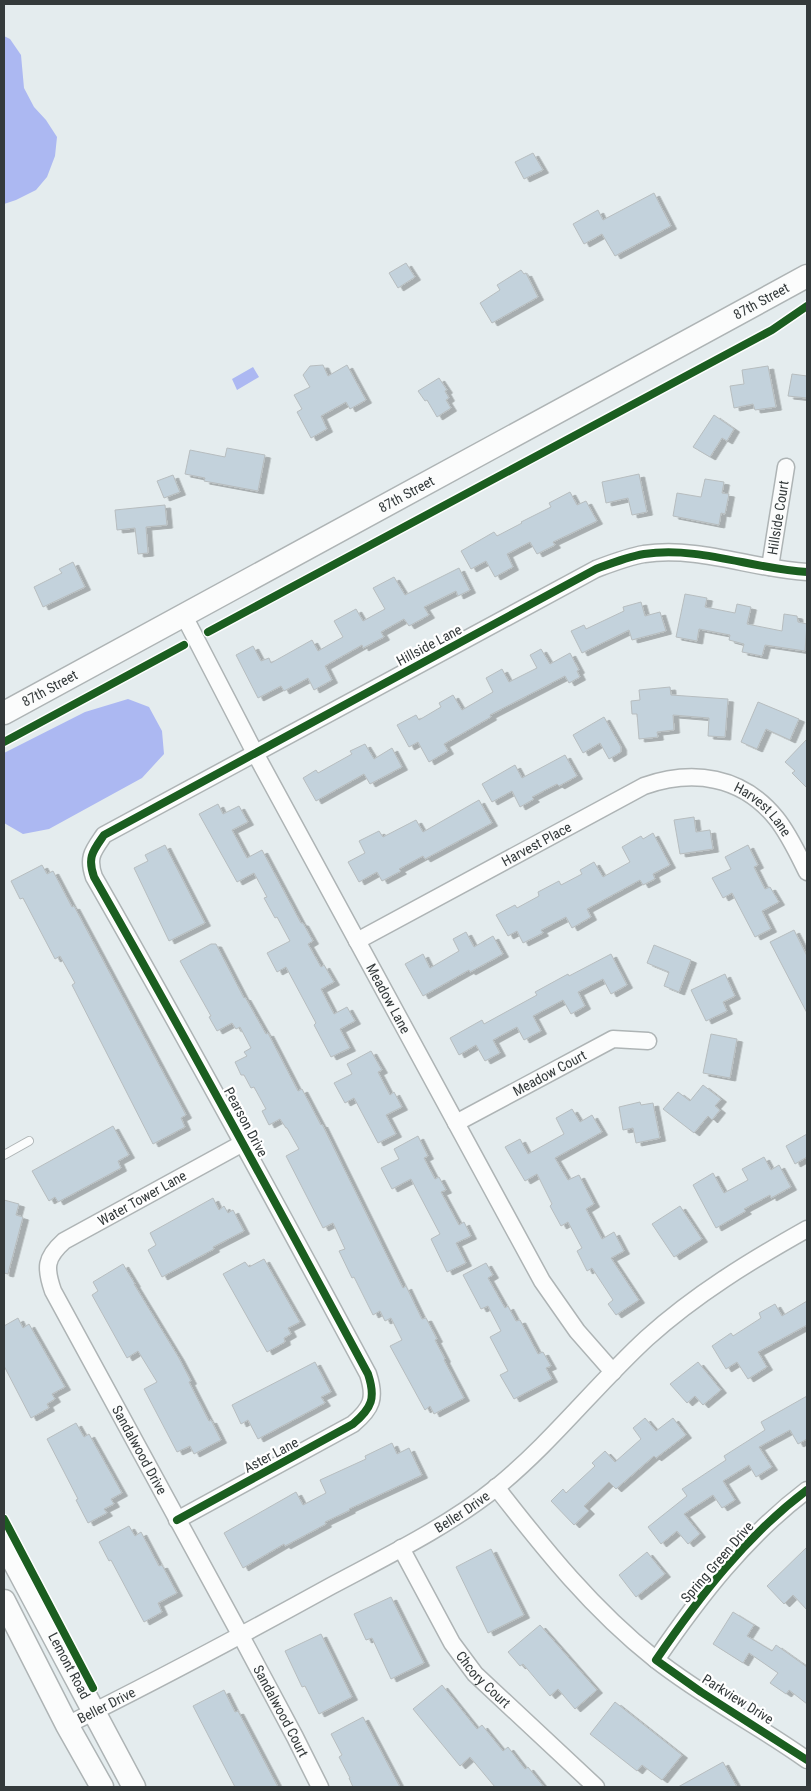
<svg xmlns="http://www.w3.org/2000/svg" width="811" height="1791" viewBox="0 0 811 1791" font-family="'Roboto Condensed',sans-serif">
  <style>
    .water { fill: #acb8f2 }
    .building { fill: #c3d2dc; stroke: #b7bdbf; filter: url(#shadow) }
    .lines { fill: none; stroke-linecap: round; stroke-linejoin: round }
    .service-casing { stroke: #aeb4b5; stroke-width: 10 }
    .minor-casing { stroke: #aeb4b5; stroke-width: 19 }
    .secondary-casing { stroke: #aeb4b5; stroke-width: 25 }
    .service { stroke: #fbfcfc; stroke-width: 8 }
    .minor { stroke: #fbfcfc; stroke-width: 16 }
    .secondary { stroke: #fbfcfc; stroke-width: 22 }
    .cycleway-casing { stroke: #fff; stroke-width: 11 }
    .cycleway { stroke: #1b5e20; stroke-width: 8 }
    .labels { text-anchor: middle; stroke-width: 4.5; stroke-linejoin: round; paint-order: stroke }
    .street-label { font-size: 14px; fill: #343a3b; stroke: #fff }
  </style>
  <defs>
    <filter id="shadow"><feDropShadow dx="5.5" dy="3" stdDeviation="0" flood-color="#0004"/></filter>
  </defs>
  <rect width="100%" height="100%" fill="#e4ecee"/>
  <path class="water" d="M4,36l6,3 11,16 3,33 10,19 12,13 11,17 -2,19 -8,21 -11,13 -20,10 -12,4z
    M253,367l6,10 -22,13 -5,-11z
    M128,699l21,8 13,24 2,23 -22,24 -93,51 -26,5 -19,-11v-70l81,-41z"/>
  <path class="building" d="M533,153l10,17 -19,9 -9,-17z
    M654,193l17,33 -56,30 -13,-22 -18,10 -11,-20 25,-14 5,10z
    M406,263l9,14 -17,11 -9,-15z
    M521,270l3,4 2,-1 12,24 -46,26 -12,-20 20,-13 -3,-5z
    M323,365l5,11 19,-11 19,35 -16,9 -4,-7 -25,14 6,13 -16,9 -14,-26 5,-3 -8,-14 16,-8 -7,-12 7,-9z
    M768,366l8,41 -21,3 -2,-6 -19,4 -4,-22 14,-2 -2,-14z
    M792,374l15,2v22l-19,-2z
    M439,378l8,12 -2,1 4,7 -3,2 5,8 -14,9 -10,-17 -2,1 -7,-10z
    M714,415l20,14 -7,12 -5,-3 -12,19 -17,-10z
    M227,448l38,7 -7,36 -54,-10 1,-3 -20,-4 5,-24 35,7z
    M639,474l8,38 -15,3 -4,-17 -22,5 -4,-21z
    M173,475l7,17 -16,6 -7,-17z
    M705,479l19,3 -2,11 7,1 -4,20 -4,-1 -2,12 -46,-9 4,-23 24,4z
    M570,492l7,13 9,-4 11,20 -44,21 2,3 -18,9 -7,-12 -23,12 6,13 -18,10 -9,-16 -15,8 -10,-18 33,-19 3,4 25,-13 -1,-1 30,-15 -2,-4z
    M165,505l2,20 -21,2 2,26 -10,1 -3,-26 -18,2 -2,-20z
    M73,562l12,25 -42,20 -9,-20 28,-14 -3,-4z
    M459,568l11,22 -12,6 -2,-5 -32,16 5,8 -20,11 -5,-7 -23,13 3,5 -21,11 -1,-3 -37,21 7,14 -18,10 -6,-12 -24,13 -3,-5 -23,12 -22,-43 17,-9 8,15 8,-3 2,5 41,-23 6,11 25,-14 -9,-16 22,-12 7,12 22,-12 -12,-21 21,-11 11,18z
    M685,594l22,4 -2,9 30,6 2,-9 14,3 -4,17 35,7 2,-17 13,2 1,6 9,2 -2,27 -40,-6 -3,11 -20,-4 2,-8 -15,-4 1,-5 -31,-6 -2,12 -21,-4z
    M641,602l4,14 15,-4 6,19 -34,9 -3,-10 -47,23 -11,-22 13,-6 2,4 38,-18 -1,-4z
    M541,649l9,15 20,-11 9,17 -2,1 3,6 -11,6 -4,-7 -75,39 1,2 -47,27 4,7 -19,11 -11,-20 -9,5 -12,-22 19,-10 3,5 22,-13 -2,-4 14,-8 9,15 31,-18 -7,-14 16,-9 7,13 28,-14 -7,-13z
    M670,687l1,8 57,4 -3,38 -17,-1 1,-18 -36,-3 1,15 -17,2 1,5 -19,2 -2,-25h-5l-1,-13 9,-1 -1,-10z
    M758,702l41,17 -9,21 -24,-11 -9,20 -16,-7z
    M604,717l17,30v5l-12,7 -9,-16 -17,10 -10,-18z
    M807,739v49l-15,-15 3,-2 -10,-9z
    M365,744l9,15 18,-11 10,19 -32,17 -6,-10 -48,27 -13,-23 13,-8 2,3 34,-19 -2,-3z
    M565,755l12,21 -18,10 -2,-2 -25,13 2,2 -14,8 -8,-16 -20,11 -10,-18 33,-19 7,13z
    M479,800l13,23 -67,36 -2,-3 -24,13 2,2 -19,10 -5,-9 -18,10 -11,-20 17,-9 -6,-12 20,-10 4,6 33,-17 7,12z
    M218,804l5,10 16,-8 9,16 -16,8 15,28 15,-8 39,73h2l10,18 -5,3 13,23 3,-2 10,17 -13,7 13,25 13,-7 8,14 -15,8 10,19 -19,9 -17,-32 2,-2 -30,-56 -9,5 -10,-19 23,-12 -13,-24 -2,1 -11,-20 3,-1 -13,-24 -17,9 -38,-68z
    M694,817l2,15 14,-2 3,19 -33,5 -6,-34z
    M653,833l17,32 -17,9 2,5 -12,6 -3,-5 -53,29 4,8 -19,11 -6,-11 -25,13 2,3 -20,10 -6,-12 -9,5 -12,-21 19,-10 2,3 22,-12 -1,-4 21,-11 2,4 21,-11 -2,-4 14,-8 9,15 27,-15 -8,-15 19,-11 2,3z
    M165,845l40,78 -36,18 -35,-73 14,-7 -3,-6z
    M748,845l10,20 -4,2 11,22 5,-2 9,15 -17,9 9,18 -16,8 -23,-44 -9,5 -11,-20 19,-9 -6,-12z
    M42,865l5,9 6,-3 19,36 2,-1 112,209 -5,3 4,9 -32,17 -81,-159 3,-2 -15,-27 -5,3 -32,-61 -3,1 -9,-18z
    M794,930l13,26v57l-37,-71z
    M466,932l8,15 19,-11 10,18 -33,18 -1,-2 -46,26 -18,-32 18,-10 7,14 29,-17 -6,-12z
    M211,944h5l28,54 1,-1 21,37 2,-1 30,58 4,-2 19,36 1,-1 81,164 3,-2 16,33 4,-1 11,21 -2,1 10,19 -1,1 20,38 -30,16 -4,-8 -5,4 -35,-64 12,-6 -11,-22 -6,3 -5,-10 -7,4 -19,-38 -2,1 -13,-27 6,-2 -12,-26 -10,5 -37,-72 13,-7 -12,-21h-1l-6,-9 -11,6 -7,-14 4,-2 -12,-22 -3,1 -7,-13h-3l-6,-13 12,-6 -3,-4 7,-4 -11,-21 -4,2 -4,-6 -15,8 -8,-14 2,-1 -31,-55z
    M654,945l37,15 -12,32 -15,-6 5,-14 -22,-9z
    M611,954l16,31 -16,9 -8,-15 -25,13 7,14 -14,8 -8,-14 -30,16 8,15 -17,9 -7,-13 -24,13 7,13 -15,8 -9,-16 -17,10 -9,-17 32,-18 2,4 53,-29 -2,-3 33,-18 1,2z
    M725,974l10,22 -12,6 4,9 -21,10 -15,-31z
    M711,1034l26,5 -7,39 -27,-5z
    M371,1051l11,19 -4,2 12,23 4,-3 8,15 -16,8 10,19 -18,9 -24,-45 -9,5 -11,-20 18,-9 -5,-10z
    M703,1085l18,14 -6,7 5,4 -8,10 -4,-4 -14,17 -31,-24 15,-17 12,9z
    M640,1102l1,3 12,-2 7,35 -24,5 -3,-15 -10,2 -4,-23z
    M572,1109l8,13 12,-7 10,17 -47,26 13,22 11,-5 15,29 -8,5 16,30 12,-7 10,19 -13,7 28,42 -23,15 -8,-11 5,-4 -21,-32 -5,3 -10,-20 5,-3 -14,-26 -7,4 -11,-20 2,-2 -15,-30 -12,7 -20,-34 15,-8 8,15 36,-20 -8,-16z
    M113,1126l16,29 -11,6 3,7 -63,34 -3,-5 -6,4 -17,-30z
    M807,1134v23l-12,7 -9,-18z
    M418,1136l10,20 -4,2 11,21 4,-2 7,13 -5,2 18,33 5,-3 7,14 -15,7 10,20 -19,9 -16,-33 9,-5 -29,-55 -19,10 -11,-21 18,-9 -5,-10z
    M764,1157l7,13 8,-5 12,22 -20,11 -1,-3 -26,14 2,2 -30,17 -23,-43 20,-12 11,20 24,-13 -6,-11z
    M213,1198l6,12 5,-4 4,7 5,-3 11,21 -31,16 1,2 -52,28 -14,-27 8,-5 -6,-12z
    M4,1200l15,4 -3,11 7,2 -15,57 -4,-1z
    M680,1206l22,33 -28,18 -22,-33z
    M264,1259l36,63 -12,6 3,6 -7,4 1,4 -18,10 -44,-78 22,-12 4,5z
    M486,1263l7,12 -5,3 17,30 3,-2 8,15 4,-1 18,34 5,-2 8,14 -5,2 6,11 -38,20 -14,-24 8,-4 -18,-34 11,-6 -13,-25 -7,3 -18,-34z
    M123,1264l12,20h-1l45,74 12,23 -2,1 20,39 2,-1 10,20 -27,14 -4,-8 -13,6 -33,-63 13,-7 -19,-31 -11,7 -35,-63 6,-4 -5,-9z
    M807,1301v24l-49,27 9,15 -19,12 -11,-17 -11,7 -14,-23 19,-13 2,3 28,-18 -2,-5 16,-9 7,12z
    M18,1318l5,10 6,-4 36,63 -13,7 3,5 -8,5 2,4 -18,10 -27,-52v-40z
    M315,1362l16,30 -10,5 4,6 -67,36 -10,-19 -7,4 -9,-19z
    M698,1362l23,28 -18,15 -8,-9 -8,7 -17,-19z
    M807,1396v43l-9,5 -8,-14 -31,17 13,20 -16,10 -7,-12 -26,16 12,19 -13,8 -9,-13 -29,19 16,20 -12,10 -11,-13 -16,13 -13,-17 39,-31 -5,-7 44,-29 -2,-4 41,-26 -4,-8z
    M645,1418l11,13 17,-13 13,17 -30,23 -2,-2 -38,33 -7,-7 -25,24 5,5 -15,14 -23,-24 12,-12 3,4 29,-27 -3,-3 13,-12 10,11 26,-23 -8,-11z
    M76,1423l8,14 5,-3 33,59 -11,6 3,5 -10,5 3,4 -19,10 -12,-23 2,-1 -31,-60z
    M392,1443l5,11 12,-6 13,27 -73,34 1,1 -25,12 1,2 -41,22 -1,-2 -41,24 -19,-35 72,-41 7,13 23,-12 -6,-13 46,-21 -1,-3z
    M129,1526l6,10 6,-4 18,34 3,-1 15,28 -19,10 4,9 -18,10 -33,-62 -2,1 -10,-19z
    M807,1547v63l-14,-15 -9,9 -17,-18z
    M491,1549l33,66 -36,18 -32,-66z
    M647,1552l18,22 -29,23 -17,-22z
    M391,1597l33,66 -33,16 -19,-41 -6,2 -12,-26z
    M733,1612l21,13 -7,11 25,15 4,-6 31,22v37l-18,-14 -3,4 -16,-11 8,-10 -29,-20 -6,10 -30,-19z
    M540,1625l57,65 -22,19 -17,-20 -8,7 -27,-32 -3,2 -12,-14z
    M321,1634l31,63 -33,17 -14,-28 -3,1 -17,-36z
    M442,1685l35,44 5,-4 21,26 5,-4 17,22 3,-2 16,20h-49l-25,-30 -10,9 -47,-57z
    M224,1690l11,22 3,-1 40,76h-43l-42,-81z
    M615,1702l67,53 -20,25 -20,-15 -5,6 -47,-37z
    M363,1717l37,70h-47l-4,-9h1l-11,-21 3,-2 -11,-21z
    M723,1762l14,25h-59z"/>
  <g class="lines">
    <g class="service-casing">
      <path id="service" d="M4,1155l25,-14"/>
    </g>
    <g class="minor-casing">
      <g id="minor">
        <path id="s1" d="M770,567l16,-100"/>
        <path id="s2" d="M183,614l72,139 287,528 35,50 36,41"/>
        <path id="s3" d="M357,941l287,-155c49,-17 98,-10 132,32 13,16 22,36 31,54"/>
        <path id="s4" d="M456,1123l157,-84 35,2"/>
        <path id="s5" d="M243,1143l-179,98c-19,17 -19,27 -11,50l188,345 54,101 25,50"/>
        <path d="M496,1487c49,63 96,122 159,172 48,38 103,66 152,101"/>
        <path d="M177,1520l176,-96c19,-16 23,-26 15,-50 -90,-167 -180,-333 -274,-497 -7,-20 -1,-26 10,-42l492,-266c16,-6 31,-12 48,-15 56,-8 108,15 163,18"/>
        <path id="s6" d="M401,1548l51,95 23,31 121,113"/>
        <path d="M656,1660c43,-63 90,-124 151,-170"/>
        <path id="s7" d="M67,1725c89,-44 177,-91 264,-139 56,-30 116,-59 166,-99 55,-45 98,-101 150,-149 49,-44 103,-77 160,-109"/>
      </g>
    </g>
    <g class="secondary-casing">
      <g id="secondary">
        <path id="s8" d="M4,713l803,-437"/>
        <path id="s9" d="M4,1543l130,244"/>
        <path d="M4,1601l63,124 35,62"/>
      </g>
    </g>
    <use href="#service" class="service"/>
    <use href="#minor" class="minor"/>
    <use href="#secondary" class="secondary"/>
    <g class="cycleway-casing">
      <path id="cycleway" d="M208,632l564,-302 35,-24
        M4,742l180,-97
        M807,1490c-61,46 -108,107 -151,170l45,32 106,68
        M4,1519l89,169
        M177,1520l176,-96c19,-16 23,-26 15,-50 -90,-167 -180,-333 -274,-497 -7,-20 -1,-26 10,-42l492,-266c16,-6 31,-12 48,-15 56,-8 108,15 163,18"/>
    </g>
    <use href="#cycleway" class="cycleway"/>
  </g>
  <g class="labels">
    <g class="street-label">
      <text dy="5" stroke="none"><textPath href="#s8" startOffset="862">87th Street</textPath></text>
      <text dy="5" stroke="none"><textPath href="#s8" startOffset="458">87th Street</textPath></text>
      <text dy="5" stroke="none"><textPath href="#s1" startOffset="50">Hillside Court</textPath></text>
      <text transform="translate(429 645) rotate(-28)" y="5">Hillside Lane</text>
      <text dy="5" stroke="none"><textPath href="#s8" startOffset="52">87th Street</textPath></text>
      <text dy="5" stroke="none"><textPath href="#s3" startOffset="456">Harvest Lane</textPath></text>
      <text dy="5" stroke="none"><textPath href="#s3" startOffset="204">Harvest Place</textPath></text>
      <text dy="5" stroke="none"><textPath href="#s2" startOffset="436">Meadow Lane</textPath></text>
      <text dy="5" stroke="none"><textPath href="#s4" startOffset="106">Meadow Court</textPath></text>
      <text transform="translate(246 1122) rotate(62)" y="5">Pearson Drive</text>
      <text transform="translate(142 1198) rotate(-29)" y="5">Water Tower Lane</text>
      <text dy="5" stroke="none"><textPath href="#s5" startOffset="441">Sandalwood Drive</textPath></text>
      <text transform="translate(271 1455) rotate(-28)" y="5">Aster Lane</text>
      <text dy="5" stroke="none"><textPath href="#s7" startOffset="449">Beller Drive</textPath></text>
      <text transform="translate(717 1562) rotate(-49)" y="5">Spring Green Drive</text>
      <text dy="5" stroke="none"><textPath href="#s9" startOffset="139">Lemont Road</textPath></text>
      <text dy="5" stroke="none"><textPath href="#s6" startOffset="156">Chcory Court</textPath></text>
      <text transform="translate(738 1699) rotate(32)" y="5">Parkview Drive</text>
      <text dy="5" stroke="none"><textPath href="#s7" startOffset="44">Beller Drive</textPath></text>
      <text dy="5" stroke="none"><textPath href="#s5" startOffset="738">Sandalwood Court</textPath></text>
    </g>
  </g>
  <rect width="811" height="1791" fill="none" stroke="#343a3b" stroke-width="10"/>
</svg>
